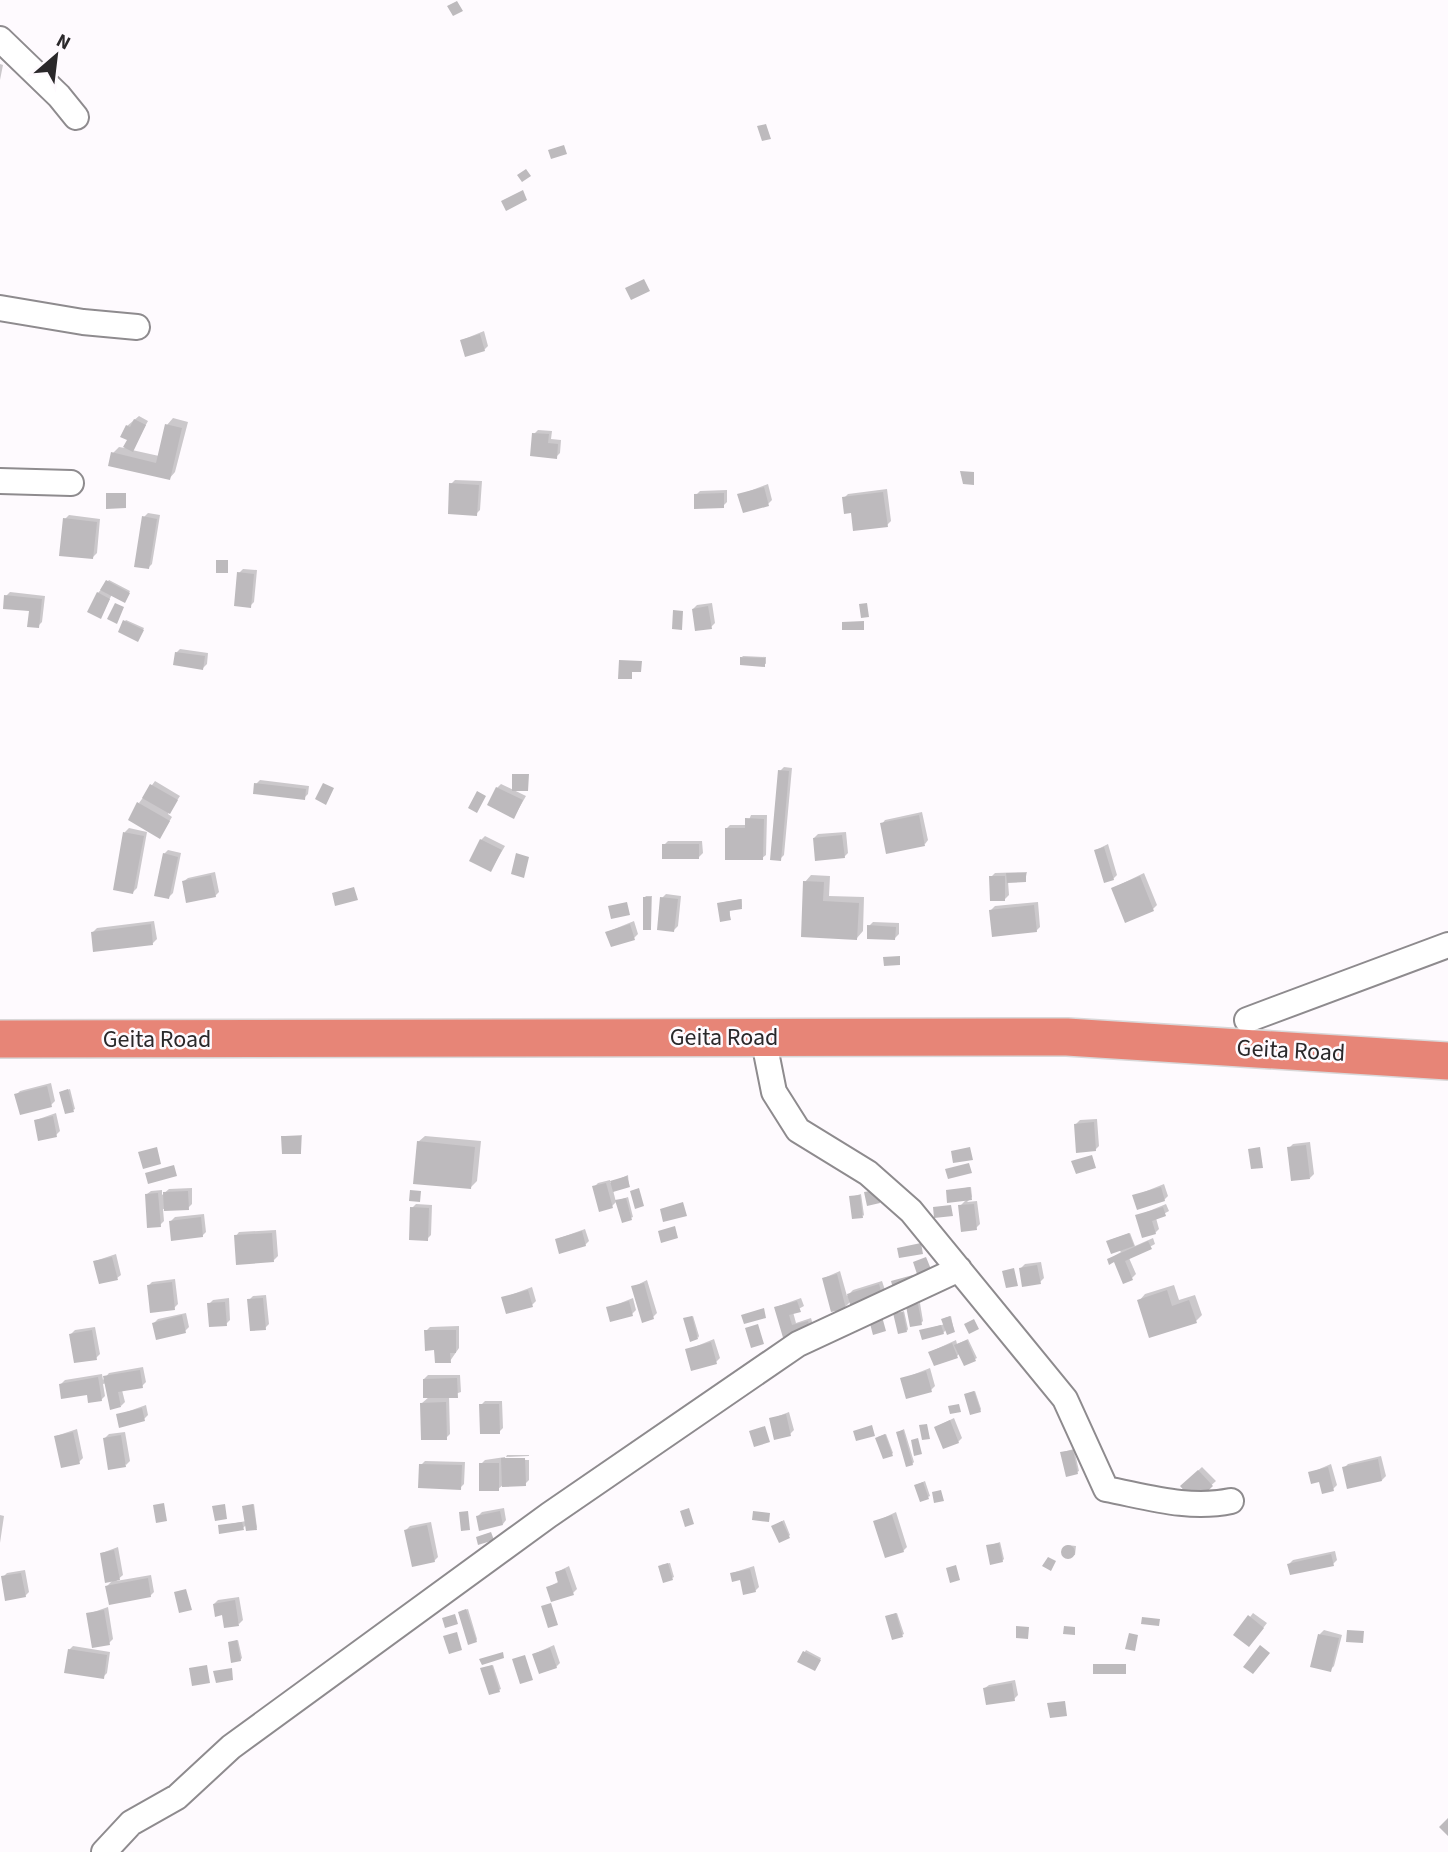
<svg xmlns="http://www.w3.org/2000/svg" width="1448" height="1852" viewBox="0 0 1448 1852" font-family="'Source Sans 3',sans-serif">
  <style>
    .shadow { fill: #0003 }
    .building { fill: #bdbabd }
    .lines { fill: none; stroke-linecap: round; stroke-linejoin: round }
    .minor-casing { stroke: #8e8b8e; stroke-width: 28 }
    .highway-casing { stroke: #d9d8d9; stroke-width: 40 }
    .minor { stroke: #fff; stroke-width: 24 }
    .highway { stroke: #e78577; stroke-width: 37 }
    .labels { text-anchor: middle; stroke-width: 5; stroke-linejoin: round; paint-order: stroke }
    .street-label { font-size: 24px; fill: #2a282a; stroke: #fefafe }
  </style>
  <rect width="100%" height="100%" fill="#fefafe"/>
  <path class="shadow" d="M0,64l3,1 -3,15z
    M484,331l4,15 -4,4 -22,-10z
    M139,416l9,5 -16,29 27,6 8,-31 6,-7 15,4 -13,50 -6,7 -56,-26 6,-6 6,1 4,-8 -2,-14z
    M538,430l14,1 -1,8 10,1 -1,13 -4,4 -22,-23z
    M455,480l27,1 -2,29 -4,4 -25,-30z
    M768,484l4,16 -4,4 -29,-9z
    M887,489l4,32 -4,4 -35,-14 -8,-13 4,-4z
    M727,490v12l-4,4 -27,-11 4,-4z
    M148,513l12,2 -8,49 -4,4 -4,-51z
    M69,515l31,4 -3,34 -4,4 -28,-38z
    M243,569l14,1 -3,32 -4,4 -11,-33z
    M109,580l21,11 -4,8 -14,-5 -10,21 -4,-22z
    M10,592l35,4 -3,26 -4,4 -7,-16 -25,-14z
    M712,603l3,20 -4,4 -18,-18 4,-4z
    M126,620l18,8 -5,10 -14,-17z
    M180,649l28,4 -1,11 -4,4 -27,-15z
    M743,656l23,1v7l-24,-7z
    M784,767l8,1 -8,87 -4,4v-88z
    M260,780l49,6 -1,8 -4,4 -48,-14z
    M155,781l25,15 -12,18 4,3 -9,15 -24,-29z
    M501,784l25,12 -12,21 -17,-29z
    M922,812l6,28 -3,4 -43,-20 3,-4z
    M751,815h16l-1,40 -4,3 -36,-29 4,-4h17z
    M129,828l18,4 -10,56 -4,4 -8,-60z
    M846,832l2,21 -4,4 -30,-19 4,-4z
    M485,836l20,10 -14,24 -10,-30z
    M668,841h34l1,12 -4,4 -35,-12z
    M1108,844l9,31 -4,4 -17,-29z
    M168,850l13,3 -8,40 -4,4 -5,-43z
    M215,872l4,20 -4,4 -31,-15 4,-3z
    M1027,872l-2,9h-17l1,14 -4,4 -14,-22 4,-4z
    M1144,873l13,32 -4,4 -40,-21z
    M811,875l19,1 -1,20 35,1 -1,34 -6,7 -52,-56z
    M666,894l15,2 -3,30 -4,4 -12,-32z
    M646,896h6l-1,32 -7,-30z
    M742,899v8l-12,2v9l-11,-15z
    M1038,902l2,25 -4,4 -45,-21 4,-4z
    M154,921l3,18 -4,4 -60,-11 4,-4z
    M634,921l4,13 -4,4 -27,-6z
    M873,922l26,1v11l-4,4 -26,-12z
    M51,1083l4,18 -4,4 -35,-10 4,-4z
    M70,1089l5,20 -2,1 -12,-18z
    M56,1113l4,18 -4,4 -20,-15z
    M1097,1119l2,27 -4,4 -19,-26 4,-4z
    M302,1135l-1,17 -18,-15 2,-1z
    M425,1136l56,5 -4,40 -6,6 -53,-45z
    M1310,1142l4,32 -4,4 -21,-30 4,-4z
    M628,1175l1,11 -16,4 3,12 3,-2 9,-3 5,20 -10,4 -6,-20 -5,5 -18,-19 4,-4 12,-3v3z
    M1164,1184l4,12 -4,4 -30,-4z
    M971,1187l1,10 -5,5 10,-1 3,23 -4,4 -16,-22 8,-8 -20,-7z
    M192,1188v16l-4,4 -25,1 1,12 -4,4 -13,-31 4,-3 11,-1v5l7,-6z
    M861,1194l3,21 -1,1 -12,-19z
    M416,1204l16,1 -1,30 -4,4 -15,-31z
    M1166,1204l3,7 -13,7 3,11 -4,4 -18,-17z
    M204,1214l2,18 -4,4 -31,-15 4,-4z
    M585,1229l4,12 -4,4 -28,-6z
    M276,1230l2,26 -4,4 -38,-24 3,-4z
    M1130,1233l5,13 18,-8 2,6 -26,14 7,16 -4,4 -17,-18 -6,-1 12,-7 -11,-12z
    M116,1254l5,21 -4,3 -22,-17z
    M1041,1262l3,16 -4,4 -19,-14 4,-4z
    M840,1271l7,25 6,-6 29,-9 5,15 -36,5 -6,6 -21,-29z
    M175,1279l3,25 -4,4 -26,-22 4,-4z
    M647,1280l10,33 -4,4 -20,-30z
    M1174,1285l5,15 16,-5 7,20 -6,6 -57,-20 6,-7z
    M532,1287l4,14 -4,4 -29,-7z
    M266,1295l3,29 -4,4 -16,-28 4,-4z
    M229,1298l1,22 -4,4 -17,-20 4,-4z
    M633,1298l3,12 -4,4 -24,-6z
    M801,1298l3,8 -11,6 3,11 15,-5 3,10 -29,11 -9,-32z
    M920,1303l3,18 -2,2 -12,-18z
    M904,1311l4,18 -1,2 -12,-17z
    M186,1313l3,14 -4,4 -31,-8 4,-4z
    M693,1316l6,20 -1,2 -11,-20z
    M951,1316l3,15 -7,-2 -4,4 -20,-3 22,-6v-6z
    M459,1326v22l-9,13 -14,-13 -10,-17 4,-4z
    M95,1327l5,27 -4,4 -25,-24 4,-4z
    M714,1339l6,19 -4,4 -29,-12z
    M968,1339l9,19 -12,6 -5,-11 -3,3 -27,-4 26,-12 1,4z
    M143,1367l3,15 -4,4 -20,4 3,12 -4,4 -14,-23 -4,1 2,12 -4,4 -40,-16 4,-4 37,-6 1,6 6,-7z
    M930,1368l5,18 -4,4 -29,-11z
    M428,1375h32l1,17 -12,4 1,38 -4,4 -24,-35 7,-6 -5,-18z
    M975,1391l6,18 -1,2 -14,-17z
    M485,1401h17l1,27 -4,4 -18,-27z
    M146,1405l2,10 -4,4 -26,-4z
    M789,1412l5,18 -4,4 -19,-15z
    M954,1418l8,20 -4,4 -22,-15z
    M77,1429l6,29 -4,4 -23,-26z
    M904,1429l10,33 -2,2 -14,-32z
    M125,1432l5,29 -4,4 -21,-27 4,-4z
    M886,1434l7,19 -1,1 -14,-17z
    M1074,1449l5,22 -2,1 -14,-20z
    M507,1455h22v1l-23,1z
    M1381,1456l5,20 -4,4 -38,-12 4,-4z
    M505,1457v3h24v20l-4,4 -22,1 -5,4 -17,-25 4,-4z
    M425,1461l40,1 -1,22 -4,4 -39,-23z
    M1331,1464l6,21 -4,4 -23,-16z
    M1202,1467l14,14 -21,19 -13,-14z
    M925,1481l5,15 -2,1 -12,-12z
    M254,1504l3,24 -10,-4 -4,4 -23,-2 26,-5 -2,-14z
    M504,1508l2,12 -3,4 -25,-8 4,-4z
    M896,1512l11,35 -4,4 -28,-29z
    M0,1515l4,1 -4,27z
    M784,1520l6,15 -1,1 -14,-11z
    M431,1522l7,35 -4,4 -28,-31 4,-4z
    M1000,1542l4,17 -2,2 -14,-15z
    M1067,1545l9,1 -1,9 -11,1 -2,-4z
    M118,1547l5,28 -7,6 35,-6 3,17 -4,4 -43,-10 7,-7 -12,-26z
    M1335,1551l2,9 -4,4h-44l4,-4z
    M670,1563l4,14 -2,1 -11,-13z
    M569,1566l8,23 -4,4 -25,-6 12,-6 -3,-9z
    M754,1566l5,21 -4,4 -23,-18z
    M25,1570l4,22 -4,4 -22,-19 4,-4z
    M239,1597l4,23 -4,4 -25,-20 4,-4z
    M108,1607l5,32 -4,4 -21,-29z
    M468,1609l9,30 -1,2 -15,-30z
    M897,1613l7,21 -2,1 -15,-19z
    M1253,1613l14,10 -14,18 -3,-24z
    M1324,1630l18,5 -8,31 -4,4 -10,-36z
    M238,1640l4,18 -2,2 -11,-17z
    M554,1645l6,18 -4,4 -22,-13z
    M73,1646l37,6 -3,21 -4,4 -34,-27z
    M806,1650l15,8 -5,10 -16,-7z
    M493,1665l8,24 -2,1 -15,-22z
    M1015,1680l3,15 -4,4 -29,-11 4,-3z"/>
  <path class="building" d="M457,1l6,10 -10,5 -6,-10z
    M766,124l5,15 -9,2 -5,-15z
    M564,145l3,9 -16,5 -3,-9z
    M526,169l5,7 -9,6 -5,-7z
    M523,190l4,10 -21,11 -5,-10z
    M644,279l6,12 -19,9 -6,-12z
    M480,334l5,17 -20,6 -5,-17z
    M134,419l12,6 -13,27 -10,-5 4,-7 -7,-3 6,-12 4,2z
    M165,424l17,4 -12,52 -62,-14 3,-14 45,11z
    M532,433l17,1 -1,9 10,1 -1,15 -27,-3z
    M960,471l14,1v13l-11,-1z
    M449,483l30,2 -2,31 -29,-2z
    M764,487l5,19 -26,7 -6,-19z
    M883,492l5,35 -35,4 -2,-18 -7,1 -2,-17z
    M106,493h20v15l-20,1z
    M724,493v15l-30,1v-15z
    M142,516l15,3 -8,50 -15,-2z
    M63,518l34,4 -4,37 -34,-3z
    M216,560h12v13h-12z
    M237,572l17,2 -3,34 -17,-2z
    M106,580l24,13 -5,10 -25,-13z
    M97,592l13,7 -9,20 -14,-7z
    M4,595l38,4 -3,29 -12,-1 2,-16 -26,-2z
    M115,603l9,4 -7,17 -10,-5z
    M867,603l2,14 -8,1 -2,-14z
    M708,606l4,23 -17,2 -3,-22z
    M673,610l10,1 -1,19 -10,-1z
    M123,620l21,10 -6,12 -20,-10z
    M864,621v9h-22v-8z
    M175,652l30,4 -2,14 -30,-5z
    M740,657l25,1v9l-25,-2z
    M619,660l23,1 -1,11h-9v7h-14z
    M778,770l11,1 -8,90 -11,-1z
    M512,774h17l-1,17h-16z
    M254,783l52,6 -1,11 -52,-6z
    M323,783l11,5 -8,17 -11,-6z
    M150,784l28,16 -8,14 -28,-16z
    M496,787l27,13 -9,19 -27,-14z
    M477,791l9,5 -9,17 -9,-5z
    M137,802l33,19 -10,18 -32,-19z
    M919,815l6,31 -39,8 -6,-31z
    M745,818l19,1 -1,41h-38v-32h20z
    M123,832l21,4 -11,58 -20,-4z
    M842,835l3,23 -30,3 -2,-23z
    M480,839l22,11 -11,22 -22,-11z
    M662,844h37v15h-37z
    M1104,847l10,33 -10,3 -10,-33z
    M163,853l15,4 -9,42 -15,-3z
    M516,853l13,4 -5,21 -13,-4z
    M1006,873h20v9l-19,1z
    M211,875l5,22 -30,6 -4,-22z
    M989,876h16v25h-15z
    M1140,876l14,35 -29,12 -14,-35z
    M803,881l21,1 -1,19 36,2 -2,37 -56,-3z
    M354,887l4,13 -23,6 -3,-13z
    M643,897h8v33h-8z
    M660,897l18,2 -4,33 -17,-2z
    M741,899l1,10 -13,2 2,9 -11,2 -3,-19z
    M627,902l3,13 -19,4 -3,-13z
    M1034,905l3,27 -45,5 -3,-27z
    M151,924l2,21 -60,7 -2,-20z
    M630,924l5,16 -24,7 -6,-15z
    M867,925l29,2 -1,13 -28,-1z
    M900,956v9l-16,1 -1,-9z
    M47,1086l5,21 -32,8 -6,-21z
    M68,1089l6,23 -9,2 -6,-22z
    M53,1116l4,21 -19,4 -4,-21z
    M1094,1122l2,29 -20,2 -2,-29z
    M281,1136h20v18h-19z
    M417,1141l58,6 -4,42 -58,-5z
    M1306,1145l4,34 -19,2 -4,-34z
    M157,1147l4,17 -18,5 -5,-17z
    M970,1147l3,13 -20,3 -2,-12z
    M1260,1147l3,21 -12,1 -3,-20z
    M1092,1155l4,13 -20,6 -5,-13z
    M969,1163l3,10 -24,6 -3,-10z
    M174,1165l3,11 -29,8 -3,-11z
    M627,1176l3,11 -17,5 -3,-11z
    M606,1183l7,25 -14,4 -7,-26z
    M970,1187l2,13 -25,3 -1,-13z
    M1161,1187l4,14 -28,9 -5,-15z
    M639,1188l5,18 -9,3 -5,-18z
    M410,1190l11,1 -1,11 -11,-1z
    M877,1190l3,13 -13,3 -3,-14z
    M188,1191l1,19 -25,1 -1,-19z
    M158,1193l3,34 -14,1 -2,-34z
    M860,1195l3,23 -11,1 -3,-23z
    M626,1198l6,22 -10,3 -7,-23z
    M683,1202l4,14 -24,6 -3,-13z
    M974,1204l3,26 -16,2 -3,-27z
    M951,1205l2,11 -19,2 -1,-11z
    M410,1207l19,1 -1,33 -19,-1z
    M1163,1207l3,9 -14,5 4,13 -14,4 -7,-23z
    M201,1217l2,20 -32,4 -2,-20z
    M675,1226l3,12 -17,5 -3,-12z
    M582,1231l4,15 -27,8 -4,-15z
    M272,1233l2,29 -38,3 -2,-30z
    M1129,1233l5,13 -23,8 -5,-13z
    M1148,1241l4,8 -27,12 8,19 -10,4 -9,-22 -5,3 -2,-6z
    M921,1243l2,11 -24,4 -2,-10z
    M112,1257l6,23 -19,4 -6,-23z
    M926,1257l7,17 -14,6 -6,-18z
    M1037,1265l4,19 -19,3 -3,-19z
    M1014,1268l4,18 -12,2 -4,-17z
    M837,1274l9,35 -15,3 -9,-34z
    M913,1275l3,11 -22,6 -3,-11z
    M172,1282l3,28 -25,3 -3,-28z
    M644,1283l10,36 -12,4 -11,-37z
    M879,1284l5,18 -32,9 -5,-17z
    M528,1290l5,17 -27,7 -5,-17z
    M1167,1290l5,16 17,-6 8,23 -48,15 -12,-38z
    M263,1298l3,32 -16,1 -3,-32z
    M629,1301l4,15 -23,6 -4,-15z
    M797,1301l4,11 -12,3 3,10 16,-4 3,13 -27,7 -10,-34z
    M225,1302l2,24 -18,1 -2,-24z
    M918,1304l4,21 -12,2 -4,-21z
    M764,1308l2,10 -22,6 -3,-9z
    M903,1312l4,20 -9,2 -5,-21z
    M881,1313l5,18 -13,4 -5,-19z
    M182,1315l4,18 -30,7 -4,-17z
    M692,1316l6,23 -8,3 -7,-24z
    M950,1316l5,16 -8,3 -6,-16z
    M974,1319l5,10 -10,5 -5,-10z
    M758,1324l6,20 -13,4 -6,-20z
    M941,1325l3,9 -22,6 -3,-10z
    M92,1330l5,30 -23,3 -5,-29z
    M424,1330h32v23h-6l1,10h-16l-1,-13 -9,1z
    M967,1340l9,21 -12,5 -10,-21z
    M711,1342l6,22 -26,7 -6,-22z
    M952,1343l6,15 -24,8 -6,-14z
    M140,1370l3,18 -25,4 3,15 -11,3 -7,-34z
    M926,1371l6,21 -26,7 -6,-21z
    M98,1377l4,24 -14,2 -1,-8 -26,4 -2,-15z
    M457,1378l1,20h-35v-19z
    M974,1391l7,21 -11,3 -6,-21z
    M446,1402l1,38h-26l-1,-37z
    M479,1404h20l1,30h-20z
    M959,1404l2,8 -11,2 -2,-8z
    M142,1408l3,13 -26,7 -3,-14z
    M786,1414l5,22 -17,4 -5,-22z
    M950,1420l9,23 -16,6 -9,-22z
    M927,1424l3,15 -8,1 -3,-15z
    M872,1425l3,11 -19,5 -3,-10z
    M765,1426l5,16 -16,5 -5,-16z
    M903,1430l10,35 -7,2 -10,-35z
    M73,1432l7,32 -19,4 -7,-32z
    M885,1434l8,22 -10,3 -8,-21z
    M121,1435l5,32 -18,3 -5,-32z
    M918,1438l4,16 -8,2 -3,-16z
    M1073,1450l5,24 -12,3 -6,-25z
    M501,1458h24l1,28 -24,1z
    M1378,1459l4,22 -35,8 -5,-22z
    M479,1463h20v28h-20z
    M419,1464l43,1 -1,25 -43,-2z
    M1328,1467l6,24 -12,3 -3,-12 -8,2 -3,-12z
    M1198,1470l15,16 -18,17 -15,-17z
    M923,1482l6,17 -9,3 -6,-17z
    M941,1490l3,11 -10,2 -2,-11z
    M164,1503l3,18 -11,2 -3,-18z
    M225,1504l2,15 -12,2 -3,-15z
    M253,1504l4,26 -11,1 -4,-25z
    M689,1508l5,16 -9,3 -5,-16z
    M468,1511l2,19 -9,1 -2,-19z
    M500,1511l3,14 -24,6 -3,-15z
    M753,1511l17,2 -1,9 -17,-2z
    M892,1515l12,37 -19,6 -12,-37z
    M782,1521l8,17 -11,5 -8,-17z
    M242,1522l2,8 -25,4 -1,-9z
    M427,1525l8,37 -23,5 -8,-37z
    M491,1532l3,8 -16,5 -2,-8z
    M999,1543l4,19 -13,3 -4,-20z
    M1061 1552a7 7 0 1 1 14 0a7 7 0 1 1-14 0Z
    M114,1550l6,30 -15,3 -5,-30z
    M1331,1554l3,12 -44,9 -3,-11z
    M1048,1557l8,4 -5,10 -9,-5z
    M668,1563l5,17 -10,3 -5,-17z
    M956,1565l4,15 -10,3 -4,-15z
    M565,1569l9,26 -23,7 -5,-15 12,-4 -3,-11z
    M750,1569l6,23 -13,3 -3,-15 -8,2 -2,-9z
    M21,1573l5,24 -21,4 -4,-25z
    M148,1578l3,19 -42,8 -4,-19z
    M186,1589l6,21 -13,3 -5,-21z
    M235,1600l4,26 -15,2 -2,-13 -7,2 -2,-13z
    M551,1603l7,22 -10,3 -7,-22z
    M466,1609l11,33 -9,3 -10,-33z
    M104,1610l6,35 -18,3 -6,-35z
    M896,1613l7,24 -11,3 -7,-24z
    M455,1614l3,10 -13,4 -3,-10z
    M1248,1615l16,13 -15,19 -16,-12z
    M1142,1617l18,2 -1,7 -18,-2z
    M1016,1626l13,1 -1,12 -12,-1z
    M1064,1626l11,1v8l-12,-1z
    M1347,1630l17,1 -1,12 -17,-1z
    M457,1632l5,18 -13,4 -6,-18z
    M1129,1633l9,2 -3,16 -10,-2z
    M1318,1634l21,4 -8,34 -21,-5z
    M237,1640l4,21 -10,2 -3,-21z
    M1260,1645l10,8 -17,21 -10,-7z
    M550,1648l7,20 -18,6 -7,-20z
    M68,1649l39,6 -3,24 -40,-6z
    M803,1651l18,9 -6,11 -18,-9z
    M503,1652l1,6 -22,7 -3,-6z
    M525,1655l8,25 -13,4 -8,-25z
    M1093,1664h33v10h-33z
    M207,1665l3,18 -18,3 -3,-18z
    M492,1665l8,27 -11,3 -9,-27z
    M232,1668l1,12 -17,3 -3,-12z
    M1012,1683l3,18 -29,4 -3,-17z
    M1065,1701l2,15 -17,2 -3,-15z
    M1448,1818v18l-9,-9z"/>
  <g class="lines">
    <g class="minor-casing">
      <path id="minor" d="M0,39l59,57 17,21
        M0,308l83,14 54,5
        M0,481l71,2
        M1247,1020l201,-75
        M763,1037l11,55 24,38 70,43 43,38 154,188 41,90c42,8 83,21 125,12
        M104,1852l27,-29 46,-26 54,-50 318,-232 249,-171 161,-75"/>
    </g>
    <g class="highway-casing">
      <path id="highway" d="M0,1039l1067,-2 381,24"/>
    </g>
    <use href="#minor" class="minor"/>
    <use href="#highway" class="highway"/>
  </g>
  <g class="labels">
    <g class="street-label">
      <text x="724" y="1045">Geita Road</text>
      <text x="157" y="1047">Geita Road</text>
      <text transform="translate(1291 1050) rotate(3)" y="8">Geita Road</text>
    </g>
  </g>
  <g transform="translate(56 56) rotate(28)" stroke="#fefafe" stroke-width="5" paint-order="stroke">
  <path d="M0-5L12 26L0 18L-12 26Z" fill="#2a282a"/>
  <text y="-10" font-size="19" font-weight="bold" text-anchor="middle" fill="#2a282a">N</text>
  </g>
</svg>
